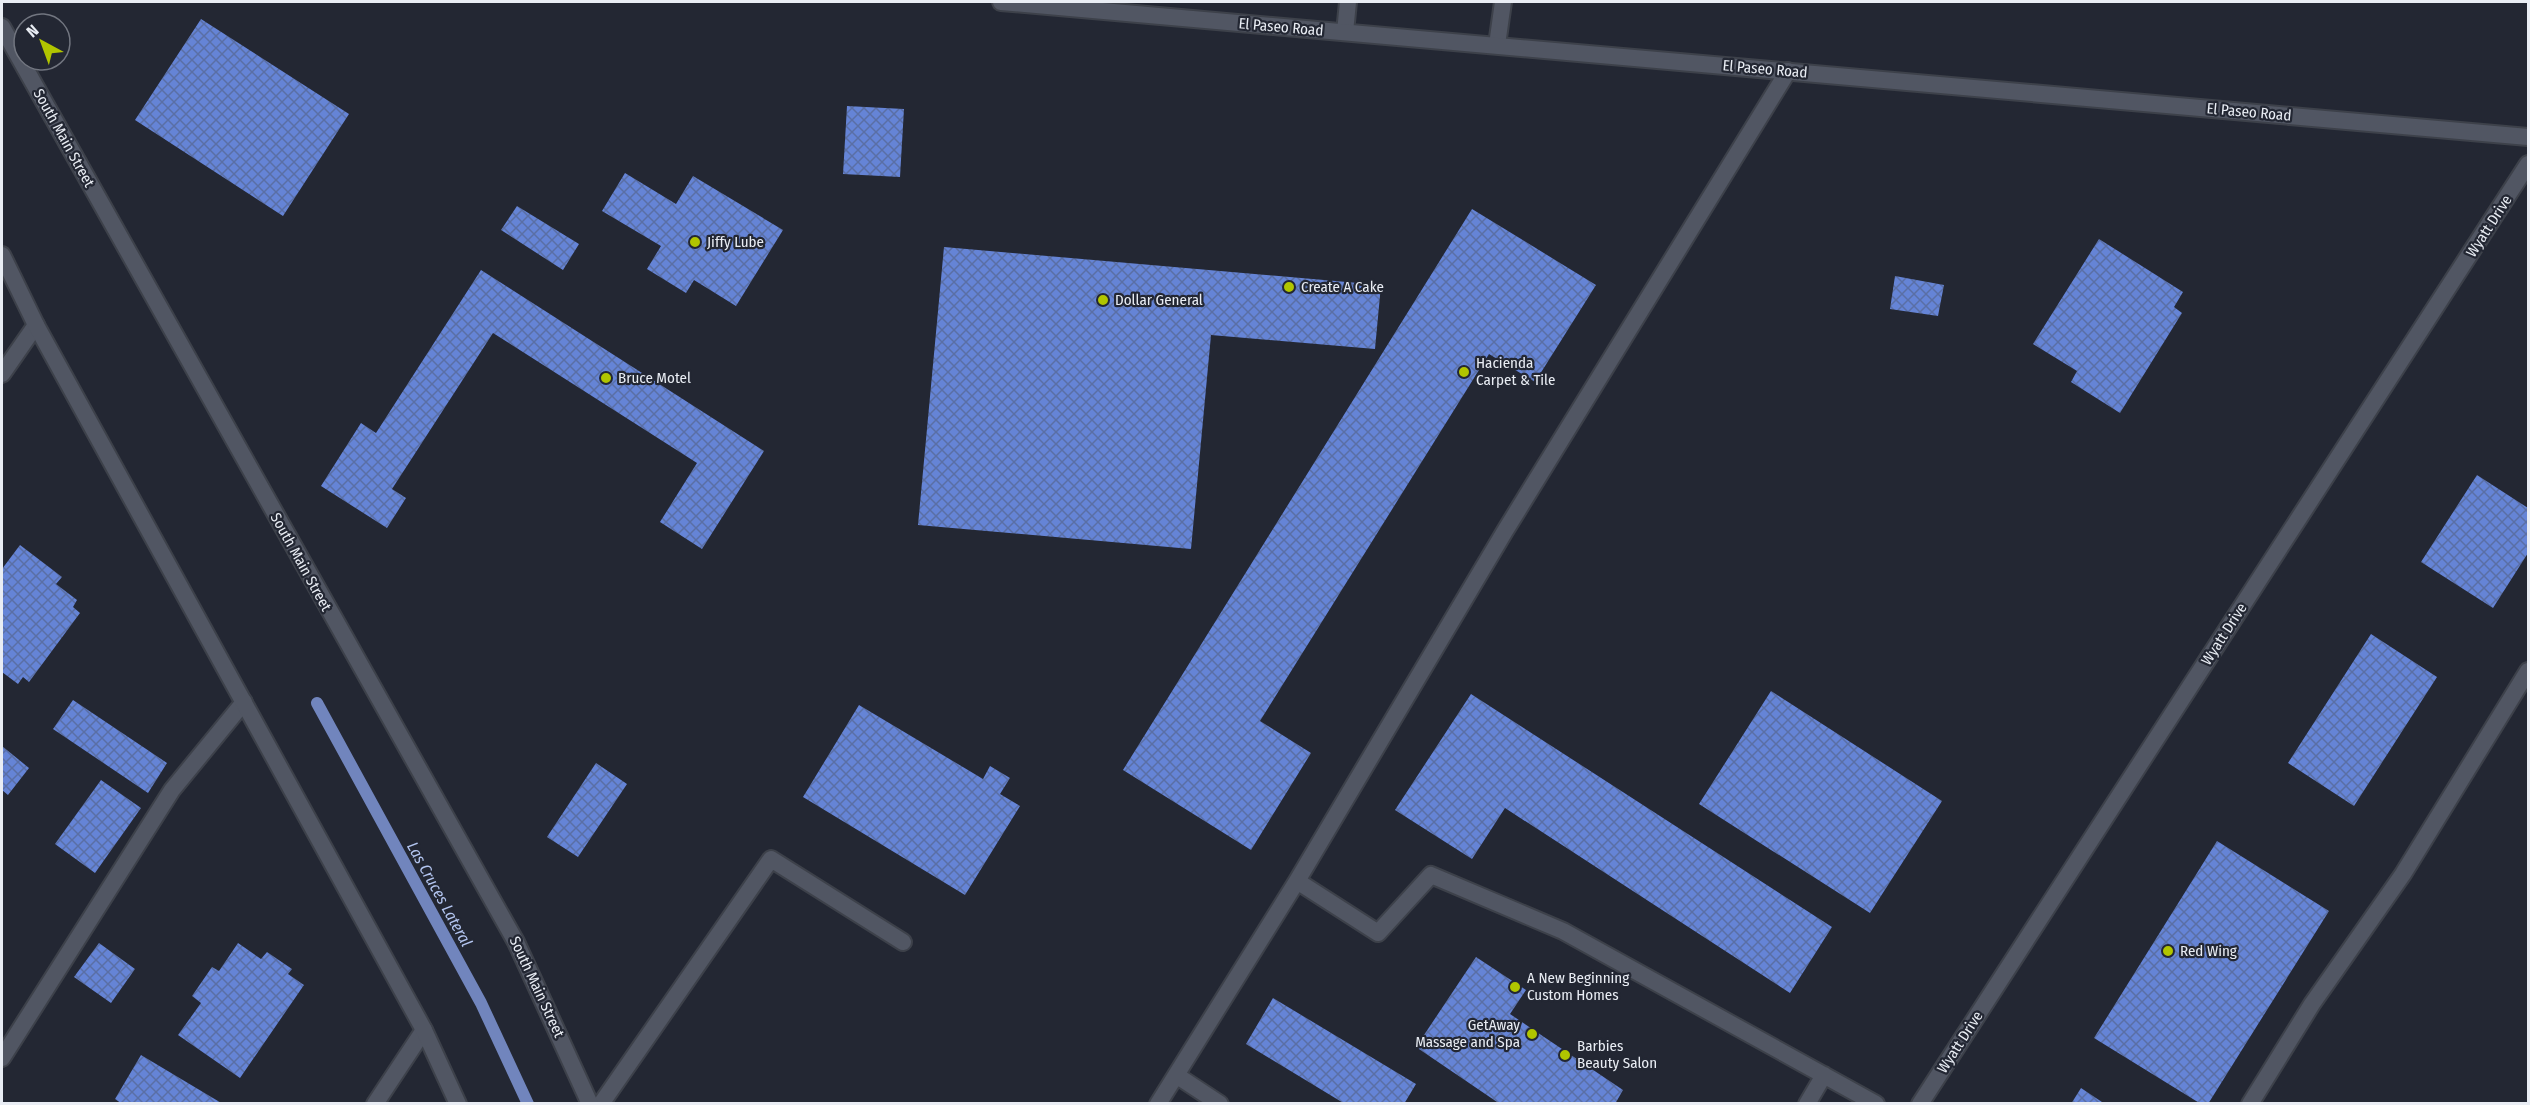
<svg xmlns="http://www.w3.org/2000/svg" width="2530" height="1105" viewBox="0 0 2530 1105" font-family="'Fira Sans Condensed',sans-serif">
  <style>
    .lines { fill: none; stroke-linecap: round; stroke-linejoin: round }
    .stream { stroke: #7185bd; stroke-width: 12 }
    .building { fill: url(#building-cross-hatch) }
    .service-casing { stroke: #3d414a; stroke-width: 20 }
    .minor-casing { stroke: #3d414a; stroke-width: 20 }
    .secondary-casing { stroke: #3d414a; stroke-width: 20 }
    .service { stroke: #515663; stroke-width: 16 }
    .minor { stroke: #515663; stroke-width: 16 }
    .secondary { stroke: #515663; stroke-width: 16 }
    .poi-dot { fill: #b1c500; stroke: #232733; stroke-width: 2 }
    .labels { text-anchor: middle; stroke-width: 4.5; stroke-linejoin: round; paint-order: stroke }
    .street-label { font-size: 15px; fill: #e9edf4; stroke: #232733 }
    .poi-label { font-size: 15px; fill: #e9edf4; stroke: #232733; text-anchor: start }
    .water-label { font-size: 16px; font-style: italic; fill: #b3c5f0; stroke: #232733 }
  </style>
  <defs>
    <pattern id="building-cross-hatch" width="8" height="8" patternUnits="userSpaceOnUse" patternTransform="scale(1.5)"><rect width="8" height="8" fill="#6584d6"/><path d="M0 0l8 8M0 8l8-8" fill="none" stroke="#5a6fa5"/></pattern>
  </defs>
  <rect width="100%" height="100%" fill="#232733"/>
  <g class="lines">
    <path class="stream" d="M317,703l164,300 47,101"/>
  </g>
  <path class="building" d="M201,19l148,95 -66,102 -148,-96z
    M847,106l57,3 -4,68 -57,-3z
    M625,173l51,31 17,-28 90,54 -47,76 -42,-26 -8,13 -39,-24 14,-23 -59,-35z
    M517,206l62,38 -16,26 -62,-40z
    M1472,209l124,76 -61,97 -46,-28 -229,367 51,32 -60,97 -128,-80z
    M2099,239l84,53 -9,15 8,6 -62,100 -49,-31 6,-11 -44,-27z
    M944,247l437,38 -6,64 -164,-14 -20,214 -273,-24z
    M481,270l283,181 -62,98 -42,-27 37,-59 -204,-130 -101,156 14,9 -19,30 -66,-42 40,-63 15,10z
    M1895,276l49,9 -6,31 -48,-7z
    M2477,475l51,33v45l-35,55 -72,-46z
    M20,545l42,32 -6,7 21,16 -4,7 7,6 -51,69 -6,-5 -5,7 -16,-12v-103z
    M2371,634l66,43 -83,129 -66,-43z
    M1771,691l171,110 -72,112 -171,-109z
    M1471,694l361,233 -42,66 -285,-185 -33,51 -77,-49z
    M73,700l94,63 -19,30 -95,-64z
    M859,705l124,74 7,-13 20,12 -10,16 20,12 -55,89 -162,-98z
    M2,746l27,22 -21,27 -6,-5z
    M596,763l31,21 -49,73 -31,-20z
    M101,780l40,28 -46,65 -40,-29z
    M2217,841l112,70 -121,193h-7l-107,-66z
    M99,943l36,26 -24,34 -37,-26z
    M238,943l23,16 6,-7 25,17 -4,5 16,11 -64,93 -62,-43 23,-32 -9,-7 20,-29 7,4z
    M1476,957l50,33 -16,24 113,76 -8,14h-115l-84,-57z
    M1273,998l143,86 -12,20h-59l-99,-60z
    M141,1055l82,49h-101l-7,-5z
    M2081,1088l24,16h-34z"/>
  <g class="lines">
    <g class="service-casing">
      <path id="service" d="M1345,32l3,-30
        M1497,45l6,-43
        M1297,881l81,52 53,-58 132,56 313,173
        M2,1058l170,-268 72,-88
        M1176,1075l44,29
        M601,1104l170,-245 132,83
        M1158,1104l139,-223 208,-350 283,-460
        M1807,1104l17,-29
        M2250,1104l62,-100 91,-130 125,-203"/>
    </g>
    <g class="minor-casing">
      <path id="minor" d="M2,374l34,-49
        M375,1104l49,-74
        M1920,1104l608,-940"/>
    </g>
    <g class="secondary-casing">
      <path id="secondary" d="M1001,2l1527,135
        M2,27l514,915 74,162
        M2,255l34,70 388,705 34,74"/>
    </g>
    <use href="#service" class="service"/>
    <use href="#minor" class="minor"/>
    <use href="#secondary" class="secondary"/>
  </g>
  <g class="poi-dot">
    <circle cx="695" cy="242" r="6"/>
    <circle cx="1289" cy="287" r="6"/>
    <circle cx="1103" cy="300" r="6"/>
    <circle cx="1464" cy="372" r="6"/>
    <circle cx="606" cy="378" r="6"/>
    <circle cx="2168" cy="951" r="6"/>
    <circle cx="1515" cy="987" r="6"/>
    <circle cx="1532" cy="1034" r="6"/>
    <circle cx="1565" cy="1055" r="6"/>
  </g>
  <g class="labels">
    <g class="street-label">
      <text transform="translate(1281 27) rotate(5)" y="5">El Paseo Road</text>
      <text transform="translate(1765 69) rotate(5)" y="5">El Paseo Road</text>
      <text transform="translate(2249 112) rotate(5)" y="5">El Paseo Road</text>
      <text transform="translate(64 138) rotate(61)" y="5">South Main Street</text>
      <text transform="translate(2489 226) rotate(-57)" y="5">Wyatt Drive</text>
      <text transform="translate(301 562) rotate(61)" y="5">South Main Street</text>
      <text transform="translate(2224 634) rotate(-57)" y="5">Wyatt Drive</text>
      <text transform="translate(537 987) rotate(65)" y="5">South Main Street</text>
      <text transform="translate(1960 1042) rotate(-57)" y="5">Wyatt Drive</text>
    </g>
    <g class="poi-label">
      <text x="707" y="247">Jiffy Lube</text>
      <text x="1301" y="292">Create A Cake</text>
      <text x="1115" y="305">Dollar General</text>
      <text x="1476" y="368">Hacienda<tspan x="1476" dy="17">Carpet &amp; Tile</tspan></text>
      <text x="618" y="383">Bruce Motel</text>
      <text x="2180" y="956">Red Wing</text>
      <text x="1527" y="983">A New Beginning<tspan x="1527" dy="17">Custom Homes</tspan></text>
      <text x="1520" y="1030" text-anchor="end">GetAway<tspan x="1520" dy="17">Massage and Spa</tspan></text>
      <text x="1577" y="1051">Barbies<tspan x="1577" dy="17">Beauty Salon</tspan></text>
    </g>
    <g class="water-label">
      <text transform="translate(440 894) rotate(61)" y="6">Las Cruces Lateral</text>
    </g>
  </g>
  <rect width="2530" height="1105" fill="none" stroke="#e9edf4" stroke-width="6"/>
  <g transform="translate(42 42) rotate(319)"><circle r="28" fill="#232733" stroke="#727680" stroke-width="1.5"/>
  <path d="M0-4.5L10 22L0 15L-10 22Z" fill="#b1c500"/>
  <text y="-9" font-size="16" font-weight="bold" text-anchor="middle" fill="#e9edf4">N</text>
  </g>
</svg>
